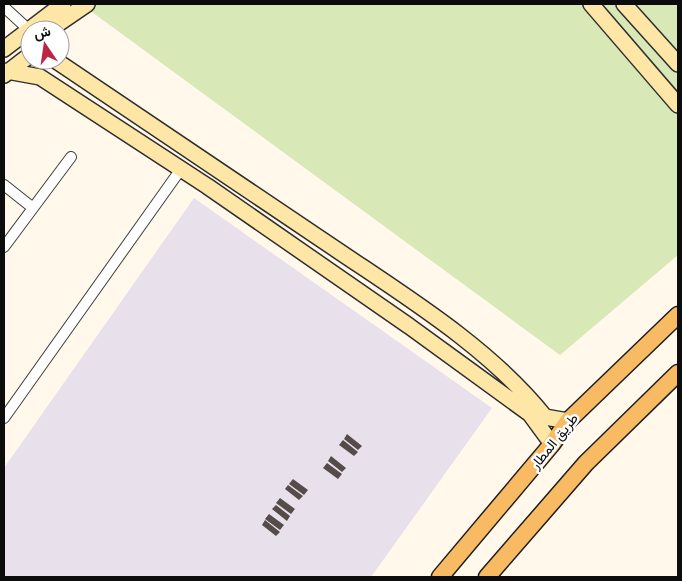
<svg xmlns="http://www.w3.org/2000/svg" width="682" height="581" viewBox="0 0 682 581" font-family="'Noto Serif',Vazirmatn,serif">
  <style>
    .industrial { fill: #e8e0eb }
    .green { fill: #d8e8b6 }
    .building { fill: #554b49 }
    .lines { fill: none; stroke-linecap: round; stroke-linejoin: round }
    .minor-casing { stroke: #3f3f3f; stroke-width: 12 }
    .secondary-casing { stroke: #2e2e2e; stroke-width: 18 }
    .primary-casing { stroke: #1d1d1d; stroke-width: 19 }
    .minor { stroke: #fff; stroke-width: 10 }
    .secondary { stroke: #fee6a7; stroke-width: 15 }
    .primary { stroke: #f8bb63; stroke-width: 16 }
    .labels { text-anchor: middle; stroke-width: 5; stroke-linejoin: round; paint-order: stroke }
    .street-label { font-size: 14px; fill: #0c0c0c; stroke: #fff }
  </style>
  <rect width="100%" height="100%" fill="#fff8eb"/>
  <path class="industrial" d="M194,198l298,210 -121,169h-367v-109z"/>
  <path class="green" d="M81,4h597v251l-118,100z"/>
  <path class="building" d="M347,434l15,12 -4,4 -14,-11z
    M343,440l15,12 -4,4 -15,-11z
    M331,456l15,12 -4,4 -14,-11z
    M327,463l15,11 -4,5 -15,-11z
    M293,479l15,11 -4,5 -15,-11z
    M288,485l15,11 -4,4 -14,-11z
    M280,498l15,11 -4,5 -15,-11z
    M276,505l14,11 -3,5 -15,-12z
    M269,514l15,11 -4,5 -15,-11z
    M265,520l15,12 -4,4 -14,-11z"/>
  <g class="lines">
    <g class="minor-casing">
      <path id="minor" d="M4,7l25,23
        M4,185l29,23
        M4,247l67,-90
        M4,418l177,-249"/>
    </g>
    <g class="secondary-casing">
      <path id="secondary" d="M591,4l87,101
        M624,4l54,60
        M49,30l38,-26
        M4,49l59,-45
        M55,60c94,63 188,126 282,190 71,48 154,99 208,167l23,4
        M7,71l33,6 167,109 202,140 121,88 22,30
        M4,75l26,-20"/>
    </g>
    <g class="primary-casing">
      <path id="primary" d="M440,577l112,-133 16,-23 110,-106
        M487,577l99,-114 92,-90"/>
    </g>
    <use href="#minor" class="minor"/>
    <use href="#secondary" class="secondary"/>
    <use href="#primary" class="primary"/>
  </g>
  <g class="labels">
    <g class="street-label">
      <text transform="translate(554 441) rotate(-51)" y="5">طريق المطار</text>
    </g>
  </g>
  <rect width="682" height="581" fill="none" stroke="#0c0c0c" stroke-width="10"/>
  <g transform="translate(45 45) rotate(347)"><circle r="24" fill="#ffffff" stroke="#9e9e9e"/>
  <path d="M0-4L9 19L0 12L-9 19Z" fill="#bb2645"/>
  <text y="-8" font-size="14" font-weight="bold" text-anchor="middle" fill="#0c0c0c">ش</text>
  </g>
</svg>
